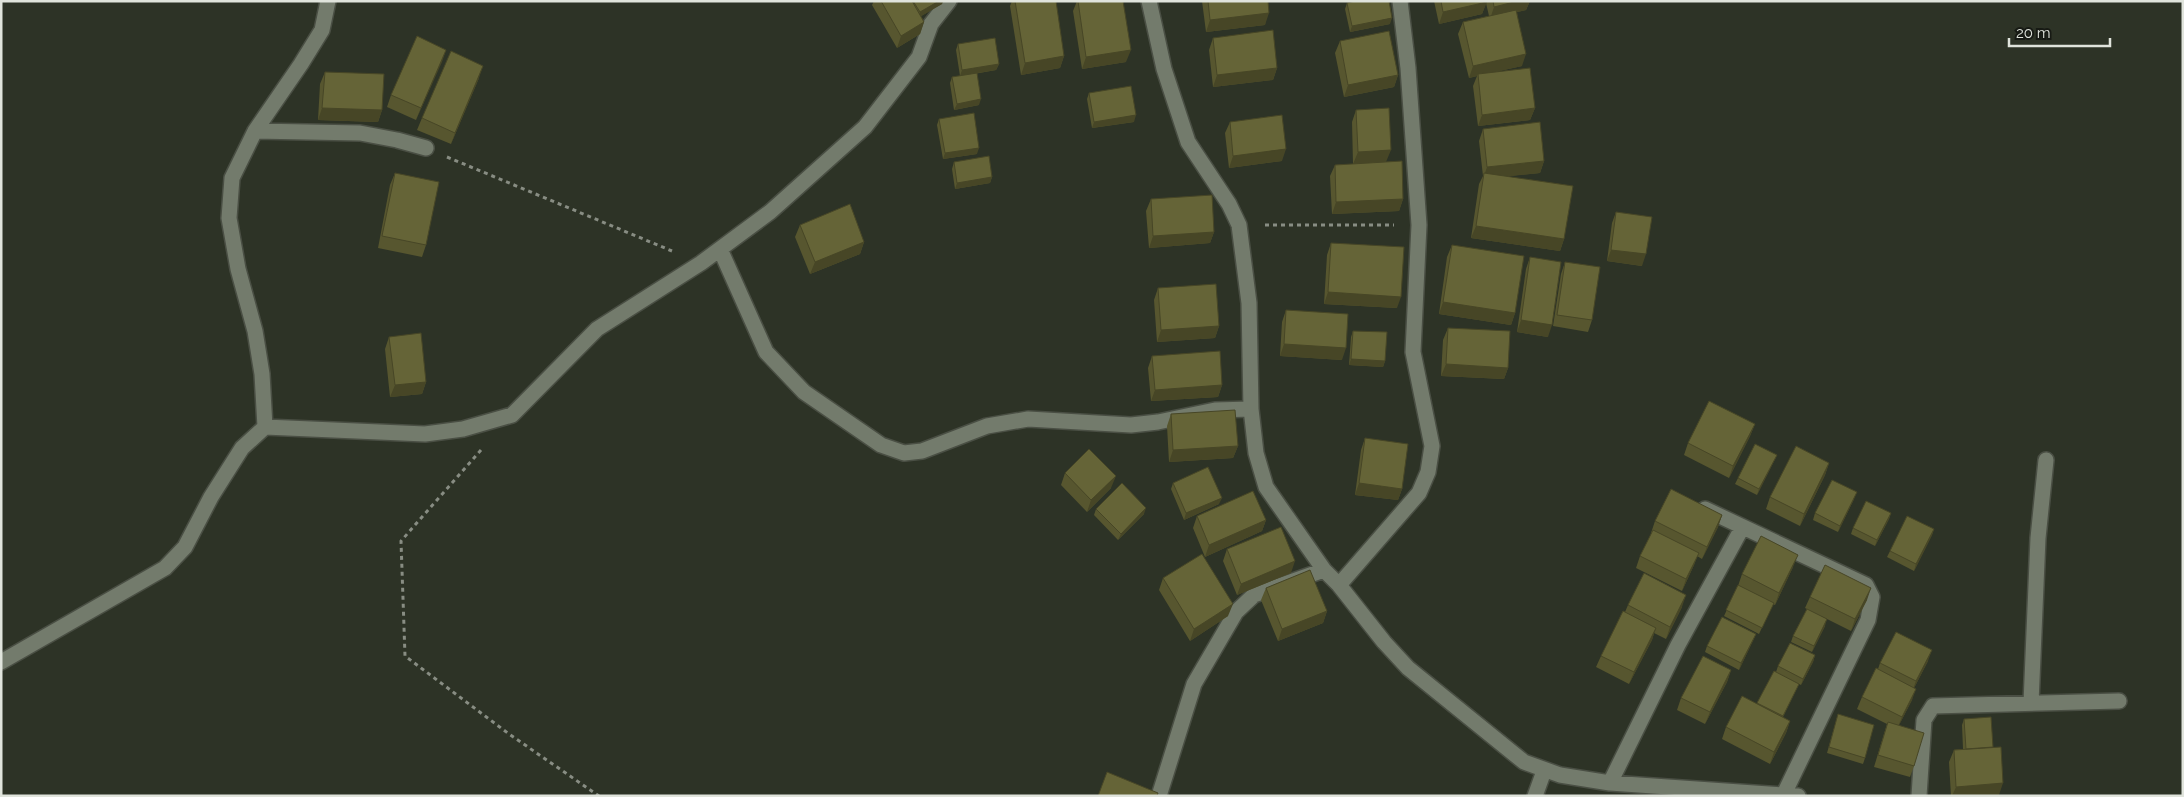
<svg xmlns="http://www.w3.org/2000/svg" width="2184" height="797" viewBox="0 0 2184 797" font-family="Raleway,sans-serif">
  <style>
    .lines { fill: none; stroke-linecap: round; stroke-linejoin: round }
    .minor-casing { stroke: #4a4f44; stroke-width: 18 }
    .path { stroke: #888d83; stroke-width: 3; stroke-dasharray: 4 4; stroke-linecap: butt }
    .minor { stroke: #737b6c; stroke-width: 15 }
    .wall { fill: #57562f }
    .shaded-wall { fill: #474626 }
    .building { fill: #656437; stroke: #474626 }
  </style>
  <rect width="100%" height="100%" fill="#2d3326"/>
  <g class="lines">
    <g class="minor-casing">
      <path id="minor" d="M1149,1l15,68 24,73 41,62 10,21 10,78 2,106 5,44 10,34 58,83 15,15 45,57 24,26 116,94 36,13 50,8 188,13
        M255,131l105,2 37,7 29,8
        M720,249l46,103 38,40 77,53 23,8 18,-2 65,-25 41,-7 103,6 27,-3 57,-12 36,-1
        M265,427l-3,-53 -7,-43 -17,-62 -9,-51 3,-40 23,-47 46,-67 21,-34 6,-29
        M1705,509l161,76 6,12 -4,23 -84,174
        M1339,585l80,-92 9,-21 4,-26 -19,-94 6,-127 -11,-157 -8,-67
        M1,662l164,-94 20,-21 26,-50 31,-49 23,-21 160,7 38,-5 49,-14 85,-86 104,-66 69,-51 95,-85 54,-70 12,-33 18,-23
        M2031,703l7,-165 8,-78
        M1610,783l68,-138 64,-117
        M1159,796l35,-112 42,-72 18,-17 70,-25
        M1535,796l9,-25
        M1919,796l5,-76 9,-14 186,-5"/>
    </g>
    <path class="path" d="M447,157l225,94
      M1265,225h129
      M481,450l-80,91 4,115 104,78 90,62"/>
    <use href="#minor" class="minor"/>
  </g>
  <path class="wall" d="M874,1h69l-1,3 -21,12 3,6 -4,12 -23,14 -25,-43z
    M1012,1h3l49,55 -4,12 -39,7 -11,-69z
    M1077,1h46l3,61 -44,7 -9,-58z
    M1202,1h66l-3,24 -59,7z
    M1434,1h96l-4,9 -9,2 5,54 -28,6 41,36 -5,12 -52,6 -5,-40 4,-10 -8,2 -11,-44 5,-12 26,-6 -3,-13 -4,11 -43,10z
    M1347,3l43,21 -40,8 -5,-23z
    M1213,38l64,30 -4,12 -60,7 -4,-37z
    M1340,41l58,34 -4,12 -50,10 -9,-44z
    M958,44l41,20 -3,6 -28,5 11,30 -25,5 -4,-27 2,-6 8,-1 -4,-26z
    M446,50l-30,70 -29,-13 4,-12z
    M325,72l57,38 -4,12 -60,-2 2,-36z
    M479,78l-28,66 -34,-14 5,-12z
    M1089,93l45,29 -42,6 -5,-29z
    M1356,110l30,52 17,37 -4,12 -67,3 -2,-38 5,-11 18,-1 -1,-42z
    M939,119l38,35 -34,5 -6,-34z
    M1230,122l52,39 -53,7 -4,-35z
    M1483,129l61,32 -4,12 -32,3 56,63 -4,12 -89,-13 8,-54 4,-8 -4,-35z
    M954,162l38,15 -2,6 -35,6 -3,-20z
    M395,173l31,72 -4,12 -44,-9 12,-63z
    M1151,199l63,33 -4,11 -61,5 -3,-37z
    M1616,212l26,54 -35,-5 5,-38z
    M800,225l64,17 -4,12 -50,20 -15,-37z
    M1331,243l66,65 -73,-4 3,-49z
    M1452,245l63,68 -4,12 -72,-11 8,-57z
    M1530,257l18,80 -31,-5 9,-63z
    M1565,262l27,58 -4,12 -35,-6 8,-52z
    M1158,288l61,38 -4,12 -58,4 -3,-42z
    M1286,310l56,50 -62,-4 2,-34z
    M1448,328l60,40 -4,11 -63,-3 2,-36z
    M1353,331l32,30 -2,6 -34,-2 2,-28z
    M389,337l37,45 -4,12 -32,3 -5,-48z
    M1152,356l70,29 -4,12 -67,4 -3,-33z
    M1171,414l67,32 -5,12 -64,4 -2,-36z
    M1755,424l-5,12 -21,42 -45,-23 4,-12z
    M1365,438l37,51 -4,11 -43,-5 6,-45z
    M1777,455l-20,40 -22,-11 3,-6z
    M1829,463l-4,12 -25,51 -34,-17 4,-12z
    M1065,473l46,15 -24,24 -26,-27z
    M1173,483l46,21 -35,16 -13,-31z
    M1854,499l-16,33 -25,-12 2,-7z
    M1096,509l48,5 -26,26 -24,-25z
    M1891,513l-2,6 -14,27 -24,-12 2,-6z
    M1722,515l-4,12 -16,32 -5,-3 -3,9 -12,26 -46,-23 4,-12 12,-23h-1l4,-12z
    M1197,516l69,4 -4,11 -57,26 -12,-29z
    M1934,529l-2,6 -18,36 -27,-14 3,-6z
    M1227,549l64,24 -54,22 -14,-34z
    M1793,567l-18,38 -2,-1 -14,30 -35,-18 14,-30 4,-12z
    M1163,578l65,38 -38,25 -31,-51z
    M1266,588l61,23 -4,12 -45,18 -17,-41z
    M1810,597l57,3 -16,31 -30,-15 4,10 -13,26 -21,-10 2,-6 14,-27 -2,-1z
    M1628,605l54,2 -16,32 -12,-6 -2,7 -23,44 -33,-17 5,-11 24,-44z
    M1756,634l-17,36 -34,-18 2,-6z
    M1815,655l-2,7 -12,23 -25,-13 2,-6z
    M1928,661l-14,27 -2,12 -13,25 15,41 -4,11 -36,-10 13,-43 -30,-15 5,-12 16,-28 2,-6z
    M1731,670l-4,12 -22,42 -28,-14 4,-12z
    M1774,671l25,13 -16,33 7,4 -4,12 -16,31 -48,-25 4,-12 31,-23z
    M1838,714l27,44 -2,6 -36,-11z
    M1964,719l29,28 6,48 -48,1 -2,-34 5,-12 9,-1 -1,-24z"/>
  <path class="shaded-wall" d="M939,1h4l-1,3 -24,14 2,-6z
    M1518,1h12l-4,9 -36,9 4,-12z
    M1487,2l-5,12 -43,10 4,-12z
    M1269,13l-4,12 -59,7 4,-12z
    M1392,18l-2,6 -40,8 2,-6z
    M924,22l-4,12 -23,14 4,-12z
    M446,50l-4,12 -26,58 5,-12z
    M1131,50l-5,12 -44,7 4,-12z
    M1526,54l-4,12 -44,10v-2l-1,2 -8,2 4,-12z
    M1064,56l-4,12 -39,7 4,-12z
    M999,64l-3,6 -36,6 2,-6z
    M483,66l-4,12 -28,66 4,-11z
    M1277,68l-4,12 -60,7 4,-12z
    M1398,75l-4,12 -50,10 4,-12z
    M981,99l-2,6 -25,5 3,-6z
    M322,108l60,2 -4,12 -60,-2z
    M1535,108l-5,12 -52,6 4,-11z
    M1136,115l-2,7 -42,6 2,-6z
    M979,148l-2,6 -34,5 2,-6z
    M1286,149l-4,12 -53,7 4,-12z
    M1391,150l-5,12 -33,2 5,-12z
    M1544,161l-4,12 -57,6 4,-12z
    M992,177l-2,6 -35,6 2,-6z
    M1403,199l-4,12 -67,3 4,-12z
    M1476,226l88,13 -4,12 -89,-13z
    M1214,232l-4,11 -61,5 4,-12z
    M864,242l-4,12 -50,20 5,-12z
    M1611,250l35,4 -4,12 -35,-5z
    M1328,292l73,5 -4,11 -73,-4z
    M1443,302l72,11 -4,12 -72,-11z
    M1521,320l31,5 -4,12 -31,-5z
    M1219,326l-4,12 -58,4 4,-12z
    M1284,344l62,4 -4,12 -62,-4z
    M1351,359l34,2 -2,6 -34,-2z
    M1446,364l62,4 -4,11 -63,-3z
    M426,382l-4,12 -32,3 5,-12z
    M1222,385l-4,12 -67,4 4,-11z
    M1755,424l-5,12 -21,42 4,-12z
    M1238,446l-5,12 -64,4 4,-12z
    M1777,455l-20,40 2,-6z
    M1829,463l-4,12 -25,51 4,-12z
    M1116,476l-5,12 -24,24 4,-12z
    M1359,483l43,6 -4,11 -43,-5z
    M1857,492l-3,7 -16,33 2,-6z
    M1222,498l-3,6 -35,16 2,-7z
    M1146,508l-2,6 -26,26 3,-6z
    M1891,513l-2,6 -14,27 2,-6z
    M1722,515l-4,12 -16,32 5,-12z
    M1266,520l-4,11 -57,26 4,-12z
    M1934,529l-2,6 -18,36 2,-7z
    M1699,553l-5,12 -12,26 4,-12z
    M1798,555l-5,12 -18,38 4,-12z
    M1295,561l-4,12 -54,22 4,-11z
    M1871,588l-4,12 -16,31 4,-12z
    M1686,595l-4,12 -16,32 4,-12z
    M1233,604l-5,12 -38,25 4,-12z
    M1327,611l-4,12 -45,18 4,-12z
    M1827,619l-2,7 -13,26 2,-6z
    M1656,628l-4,12 -23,44 5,-12z
    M1756,634l-3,7 -14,29 2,-7z
    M1932,650l-4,11 -16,31 4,-11z
    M1815,655l-2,7 -12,23 2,-6z
    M1731,670l-4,12 -22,42 5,-12z
    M1916,689l-4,11 -15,29 5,-12z
    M1790,721l-4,12 -16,31 4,-12z
    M2003,783l-4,12 -47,1 4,-9z"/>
  <path class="building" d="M881,1h31l12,21 -23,14z
    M913,1h26l-19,11z
    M1015,1h41l8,55 -39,7z
    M1078,1h45l8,49 -45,7z
    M1208,1h60l1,12 -59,7z
    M1355,1h34l3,17 -40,8 -5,-23z
    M1441,1h45l1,1 -44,10z
    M1493,1h25l-24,6z
    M1516,10l10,44 -53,12 -10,-44z
    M1273,30l4,38 -60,7 -4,-37z
    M1389,31l9,44 -50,10 -8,-44z
    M417,36l29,14 -25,58 -30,-13z
    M995,38l4,26 -37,6 -4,-26z
    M451,51l32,15 -28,67 -33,-15z
    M1530,68l5,40 -53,7 -4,-41z
    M325,72l59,2 -2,36 -60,-2z
    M977,73l4,26 -24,5 -5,-27z
    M1131,86l5,29 -42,7 -5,-29z
    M1389,108l2,42 -33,2 -2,-42z
    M974,113l5,35 -34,5 -6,-34z
    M1282,115l4,34 -53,7 -3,-34z
    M1540,122l4,39 -57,6 -4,-38z
    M989,156l3,21 -35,6 -3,-21z
    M1402,161l1,38 -67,3 -1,-37z
    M395,173l44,9 -13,63 -44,-9z
    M1484,173l89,13 -9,53 -88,-13z
    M1212,195l2,37 -61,4 -2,-37z
    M850,204l14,38 -49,20 -15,-37z
    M1616,212l36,5 -6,37 -35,-4z
    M1331,243l73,4 -3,50 -73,-5z
    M1452,245l72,11 -9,57 -72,-11z
    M1530,257l31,5 -9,63 -31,-5z
    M1565,262l35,5 -8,53 -35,-5z
    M1216,284l3,42 -58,4 -3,-42z
    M1286,310l62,4 -2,34 -62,-4z
    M1448,328l62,3 -2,37 -62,-4z
    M1353,331l34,1 -2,29 -34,-2z
    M421,333l5,49 -31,3 -6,-48z
    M1220,351l2,34 -67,5 -3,-34z
    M1709,401l46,23 -22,42 -45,-23z
    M1235,410l3,36 -65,4 -2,-36z
    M1365,438l43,6 -6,45 -43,-6z
    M1755,444l22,11 -18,34 -21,-11z
    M1796,446l33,17 -25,51 -34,-17z
    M1089,449l27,27 -25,24 -26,-27z
    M1208,467l14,31 -36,15 -13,-30z
    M1832,480l25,12 -17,34 -25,-13z
    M1122,483l24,25 -25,26 -25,-25z
    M1671,489l51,26 -15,32 -52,-26z
    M1253,491l13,29 -57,25 -12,-29z
    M1866,501l25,12 -14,27 -24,-12z
    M1907,516l27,13 -18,35 -26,-13z
    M1281,527l14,34 -54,23 -14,-35z
    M1653,530l46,23 -13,26 -46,-23z
    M1761,536l37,19 -19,38 -37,-19z
    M1202,554l31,50 -39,25 -31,-51z
    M1825,565l46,23 -16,31 -45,-22z
    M1310,570l17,41 -45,18 -16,-41z
    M1644,573l42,22 -16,32 -42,-22z
    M1738,585l36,18 -12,25 -36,-18z
    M1807,609l20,10 -13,27 -21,-10z
    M1623,611l33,17 -22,44 -33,-16z
    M1722,617l34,17 -15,29 -34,-17z
    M1896,632l36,18 -16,31 -36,-18z
    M1790,643l25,12 -12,24 -25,-13z
    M1703,656l28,14 -21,42 -29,-14z
    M1876,668l40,21 -14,28 -40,-20z
    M1774,671l25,13 -16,32 -26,-13z
    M1742,696l48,25 -16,31 -48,-25z
    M1838,714l36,11 -9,33 -36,-11z
    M1991,717l2,30 -27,2 -2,-30z
    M1888,722l36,11 -10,33 -36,-11z
    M2001,747l2,36 -47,4 -2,-37z
    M1107,772l51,21 -1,3h-59z"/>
  <rect width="2184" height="797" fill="none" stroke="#e0e4dc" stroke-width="5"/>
  <path d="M2009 38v8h101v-8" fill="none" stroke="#e0e4dc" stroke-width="2.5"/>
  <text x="2016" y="38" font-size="15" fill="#e0e4dc" stroke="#171a14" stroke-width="4" paint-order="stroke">20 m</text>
</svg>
